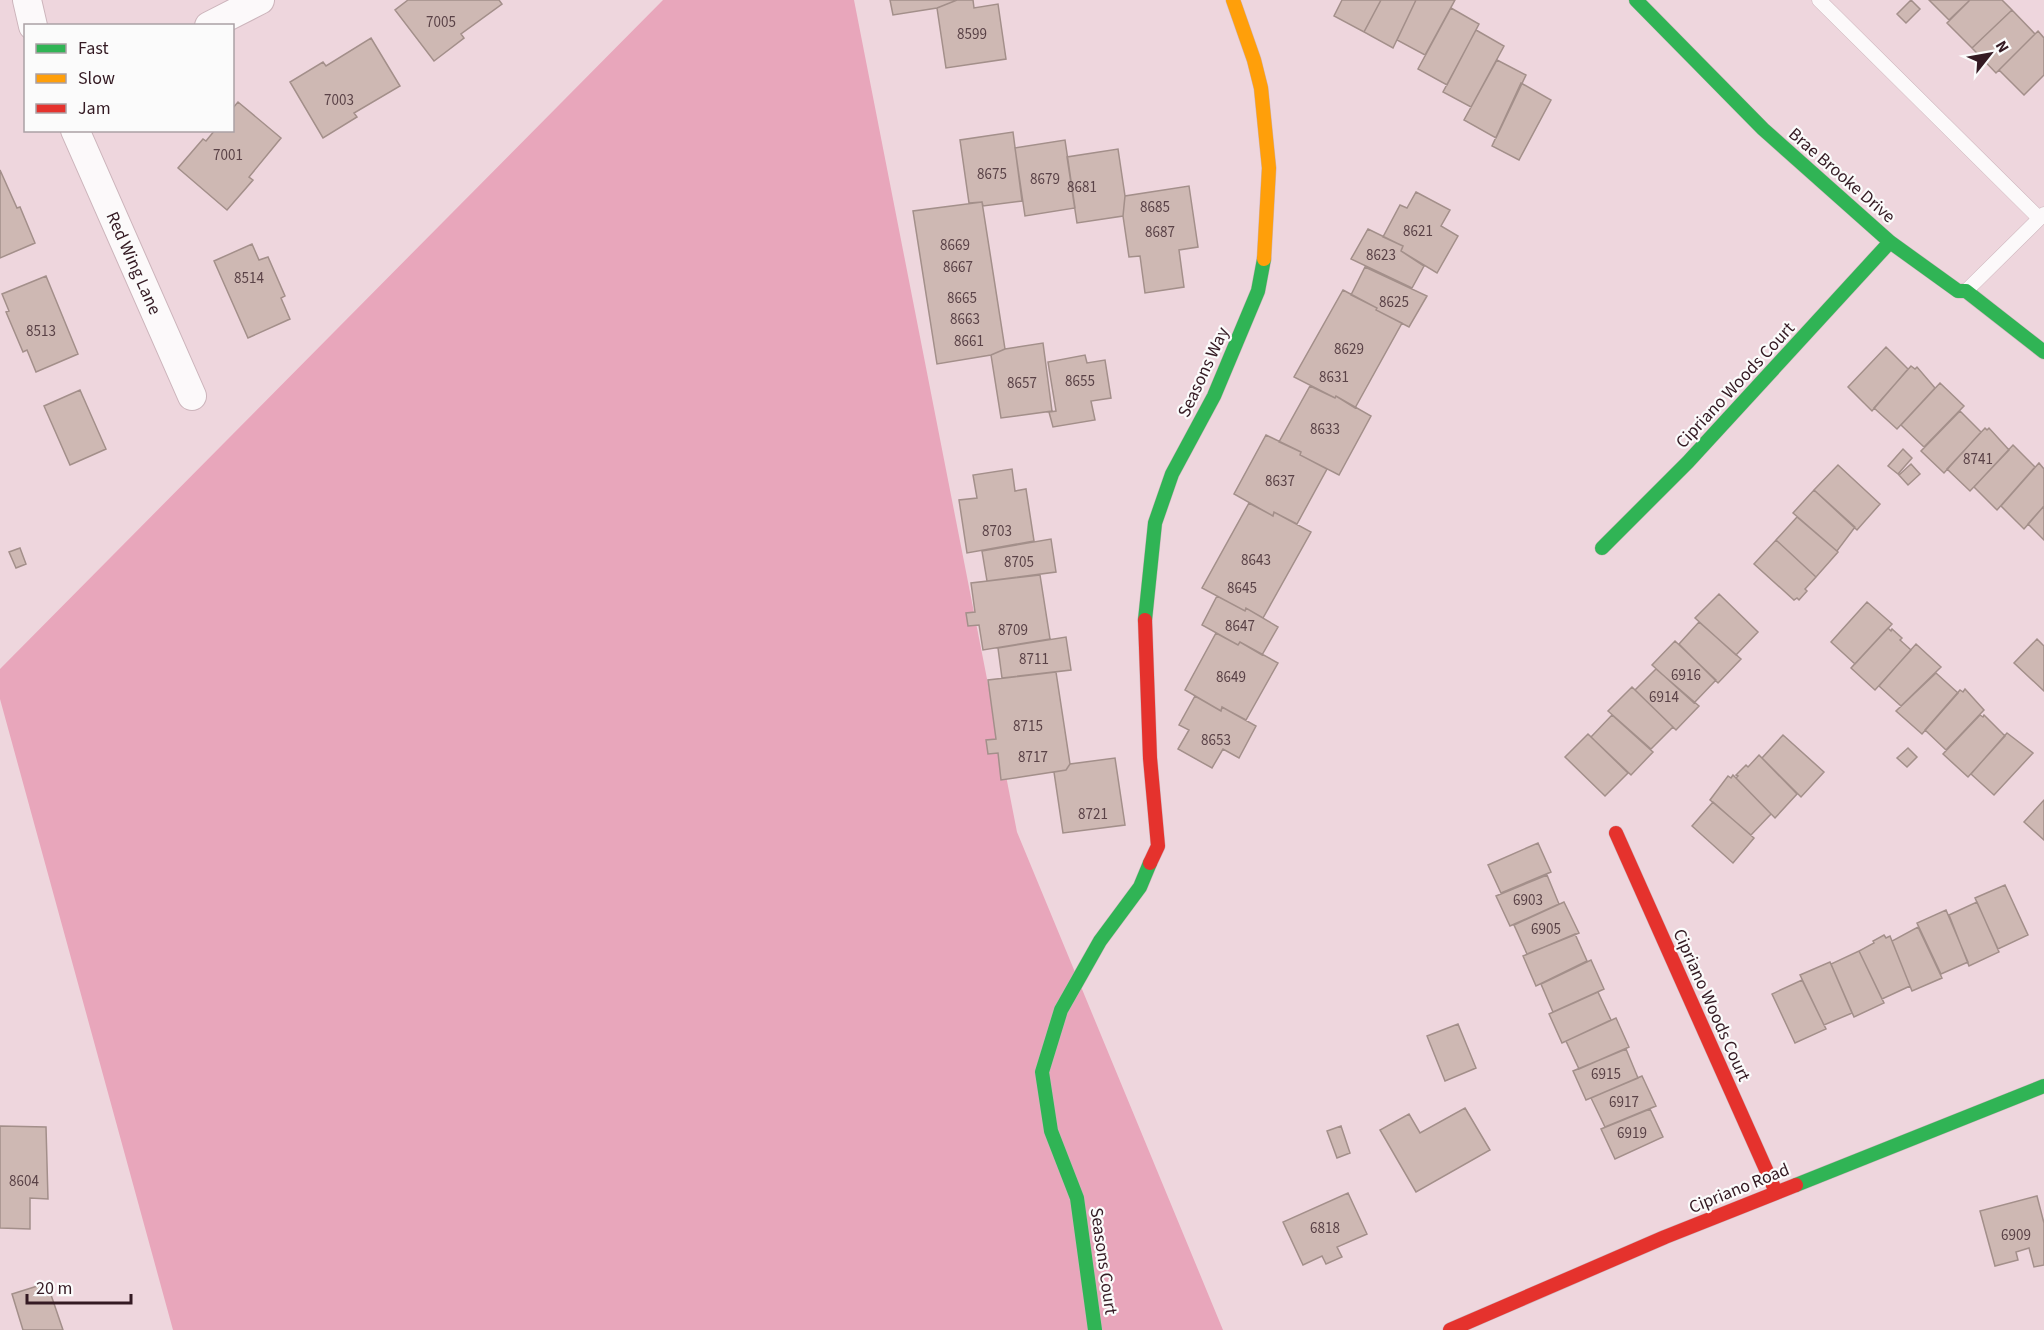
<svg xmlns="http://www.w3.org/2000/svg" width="2044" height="1330" viewBox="0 0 2044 1330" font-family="'Source Sans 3',sans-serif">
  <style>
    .forest { fill: #e8a6bb }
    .building { fill: #ceb8b3; stroke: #a38f8a; stroke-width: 1.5 }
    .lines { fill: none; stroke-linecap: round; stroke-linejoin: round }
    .lane-casing { stroke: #ccb4bb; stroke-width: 15 }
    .street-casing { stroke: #ccb4bb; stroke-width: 30 }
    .fast-casing { stroke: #ccb4bb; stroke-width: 15 }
    .slow-casing { stroke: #ccb4bb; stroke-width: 15 }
    .jam-casing { stroke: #ccb4bb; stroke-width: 15 }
    .lane { stroke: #fcf9fa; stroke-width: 14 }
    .street { stroke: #fcf9fa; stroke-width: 28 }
    .fast { stroke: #30b455; stroke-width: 14 }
    .slow { stroke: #ff9f0a; stroke-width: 14 }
    .jam { stroke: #e5322d; stroke-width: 14 }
    .labels { text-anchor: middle; stroke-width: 4.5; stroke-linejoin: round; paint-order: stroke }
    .number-label { font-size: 15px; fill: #5a4247 }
    .street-label { font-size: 18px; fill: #341a23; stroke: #fbfbfb }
  </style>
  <rect width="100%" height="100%" fill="#eed6dd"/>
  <path class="forest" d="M663,0h191l163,832 206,498h-1050l-173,-631v-30z"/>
  <path class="building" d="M408,0h91l3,4 -41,30 3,4 -30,23 -39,-51z
    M890,0h67l-20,8 -44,7z
    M957,0h16l1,8 24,-4 8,55 -60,9 -9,-60z
    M1342,0h39l-17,32 -30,-16z
    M1381,0h35l-23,48 -29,-16z
    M1416,0h39l-30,55 -28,-15z
    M1911,0l9,9 -14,14 -9,-9z
    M1929,0h41l-21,20z
    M1970,0h32l10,10 -40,38 -25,-25z
    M1451,8l28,16 -32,61 -29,-16z
    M2012,10l23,24 -39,39 -24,-25z
    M1476,30l28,16 -33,61 -28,-15z
    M2038,31l6,7v37l-20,20 -25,-25z
    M371,38l29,48 -46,27 3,4 -34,21 -33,-56 33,-20 3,4z
    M1497,60l29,15 -30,63 -32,-18z
    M1521,83l30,17 -32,60 -27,-14z
    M238,102l43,36 -32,39 4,3 -26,30 -49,-42 25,-29 3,2 9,-11h17v-21z
    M1013,132l9,69 -39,5 -1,-4 -13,1 -9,-63z
    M1065,140l10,68 -50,8 -10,-68z
    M1118,149l7,47 -2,20 -46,7 -10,-66z
    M0,170l17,38 3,-1 15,36 -35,15z
    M1189,186l9,61 -19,3 5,37 -39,6 -5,-37 -11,1 -6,-41 2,-20z
    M1416,192l34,18 -9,16 17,10 -21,37 -36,-22 2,-5 -20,-9 17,-32 7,3z
    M982,202l23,147 -14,6 -54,9 -24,-153z
    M1368,229l35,17 -2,5 23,15 -12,22 -61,-29z
    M252,244l7,16 9,-3 17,39 -4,2 9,21 -42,19 -34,-77z
    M1365,267l62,29 -18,31 -33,-17 1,-2 -26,-13z
    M46,276l32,78 -42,18 -9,-22 -4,2 -17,-40 3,-1 -7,-17z
    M1343,290l34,18 -1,2 26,13 -47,85 -19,-12 -1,2 -41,-21z
    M1043,343l9,68 -51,7 -10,-63 14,-6z
    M1886,347l22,22 -36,42 -24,-24z
    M1085,355l2,8 18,-3 6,38 -20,3 4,19 -42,7 -4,-15 7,-1 -8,-49z
    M1911,366l4,3 2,-2 18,21 -38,41 -23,-21z
    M1940,383l24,23 -40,41 -23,-22z
    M1310,386l25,12 1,-2 35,20 -32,59 -39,-20 1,-3 -22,-10z
    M80,390l26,59 -36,16 -26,-59z
    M1960,411l21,21 -37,41 -23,-22z
    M1985,428l2,2 2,-2 20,22 -39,41 -23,-22z
    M1266,435l35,17 -1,3 27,14 -30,55 -23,-12 -1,4 -39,-22z
    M2013,445l22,22 -38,43 -23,-23z
    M1903,449l9,9 -14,16 -10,-8z
    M2039,463l5,6v37l-20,23 -23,-23z
    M1911,464l9,10 -12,11 -9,-10z
    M1838,465l42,39 -23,26 -43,-40z
    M1012,469l3,22 11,-2 8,52 -67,12 -8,-53 18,-2 -4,-23z
    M1814,490l41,37 -18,24 -44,-38z
    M1249,503l24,13 1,-4 37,20 -48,86 -17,-10 -1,3 -43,-23z
    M2044,506v34l-16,-16z
    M1797,517l41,35 -22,25 -40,-37z
    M1051,539l5,33 -69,9 -5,-30z
    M1776,540l40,37 -11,12 2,2 -8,9 -2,-2 -3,2 -40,-36z
    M20,548l6,16 -10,4 -7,-16z
    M1040,575l10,64 -67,11 -4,-25 -11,1 -2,-13 9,-1 -4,-29z
    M1719,594l39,38 -22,23 -41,-37z
    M1217,596l28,15 1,-3 32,19 -16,28 -22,-13 -2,3 -36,-20z
    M1867,602l25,22 -37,40 -24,-22z
    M1699,622l42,37 -23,24 -39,-39z
    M1888,628l3,3 1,-2 10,9 -2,2 11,10 -36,40 -24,-22z
    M1216,633l22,12 2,-3 38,21 -32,57 -24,-13 -1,4 -36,-21z
    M1066,637l5,33 -69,8 -4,-30z
    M2037,639l7,7v45l-30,-28z
    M1675,641l41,39 -22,23 -42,-38z
    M1916,644l25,23 -40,39 -22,-20z
    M1656,669l43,37 -23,24 -41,-40z
    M1056,672l14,92 -4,6 -65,10 -3,-27 -10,1 -2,-14 10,-1 -8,-59z
    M1936,673l22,20 -36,41 -26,-23z
    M1632,687l41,40 -22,22 -43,-38z
    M1965,689l19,21 -38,40 -21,-20 35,-40 3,2z
    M1195,696l26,15 1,-4 34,19 -17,32 -16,-9 -11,19 -34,-19 11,-19 -10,-5z
    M1612,715l41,37 -22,23 -40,-38z
    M1980,715l3,2 1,-2 21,21 -37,41 -25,-23z
    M2007,733l26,20 -39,42 -23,-21z
    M1588,734l40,39 -23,23 -40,-39z
    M1783,735l41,37 -23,25 -39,-39z
    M1908,748l9,9 -10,10 -10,-9z
    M1759,755l38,39 -22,24 -39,-40 2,-2 -2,-1 10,-10 2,2z
    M1115,758l10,67 -62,8 -9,-61 12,-2 4,-6z
    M1733,775l38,39 -20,21 -41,-35 18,-24 3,2z
    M2044,800v40l-20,-18z
    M1713,802l41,36 -21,25 -41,-37z
    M1538,843l13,29 -50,21 -13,-28z
    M1547,875l12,29 -49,22 -14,-30z
    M2005,885l23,50 -30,14 -23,-51z
    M1564,902l15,31 -52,21 -13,-29z
    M1977,902l22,50 -30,14 -20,-51z
    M1946,910l22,52 -27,12 -24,-51z
    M1918,927l24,51 -30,13 -20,-50z
    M1575,934l12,27 -51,25 -13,-30z
    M1884,935l2,3 4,-2 20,50 -28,13 -23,-48 15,-8 -1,-2z
    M1859,951l25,52 -30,14 -23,-53z
    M1591,960l13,29 -51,23 -12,-28z
    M1830,962l22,51 -28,12 -24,-50z
    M1802,980l24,49 -31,14 -23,-49z
    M1598,992l13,28 -49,23 -13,-29z
    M1616,1018l13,29 -50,22 -13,-28z
    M1458,1024l18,44 -31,13 -18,-45z
    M1626,1049l12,29 -52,22 -13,-29z
    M1642,1076l14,30 -51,21 -14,-29z
    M1465,1108l25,42 -74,42 -36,-62 29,-16 11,19z
    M1650,1109l13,28 -48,22 -14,-30z
    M0,1126l46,1 2,72 -18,-1v31l-30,-1z
    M1341,1126l9,27 -13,5 -10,-27z
    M1348,1193l19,41 -30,13 5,10 -16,7 -4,-8 -19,9 -20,-43z
    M2037,1196l7,27v42l-10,2 -5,-19 -13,4 2,8 -23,6 -15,-55z
    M47,1283l16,47h-40l-11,-36z"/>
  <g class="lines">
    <g class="lane-casing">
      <path id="lane" d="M1819,0l220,218
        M1966,291l78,-77"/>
    </g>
    <g class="street-casing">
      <path id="street" d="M27,0l6,26
        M209,26l51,-26
        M75,130l117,266"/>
    </g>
    <g class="fast-casing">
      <path id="fast" d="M1636,0l127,129 127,113 68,49h8l78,61
        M1602,548l86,-86 202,-220
        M1145,620l10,-97 17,-49 42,-78 44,-105 6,-32
        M1796,1185l248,-99
        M1095,1330l-18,-132 -26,-67 -9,-59 19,-62 39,-69 40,-54 10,-24"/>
    </g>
    <g class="slow-casing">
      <path id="slow" d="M1233,0l21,60 7,28 8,80 -5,91"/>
    </g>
    <g class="jam-casing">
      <path id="jam" d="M1145,620l5,138 8,88 -8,17
        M1616,833l160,359
        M1450,1330l215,-93 131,-52"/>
    </g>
    <use href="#lane" class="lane"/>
    <use href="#street" class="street"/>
    <use href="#fast" class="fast"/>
    <use href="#slow" class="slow"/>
    <use href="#jam" class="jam"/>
  </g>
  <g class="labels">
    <g class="number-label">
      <text x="441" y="27">7005</text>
      <text x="972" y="39">8599</text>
      <text x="339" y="105">7003</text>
      <text x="228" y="160">7001</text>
      <text x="992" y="179">8675</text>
      <text x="1045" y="184">8679</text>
      <text x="1082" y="192">8681</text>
      <text x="1155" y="212">8685</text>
      <text x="1418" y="236">8621</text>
      <text x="1160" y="237">8687</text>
      <text x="955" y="250">8669</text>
      <text x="1381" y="260">8623</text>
      <text x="958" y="272">8667</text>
      <text x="249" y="283">8514</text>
      <text x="962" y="303">8665</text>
      <text x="1394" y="307">8625</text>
      <text x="965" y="324">8663</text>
      <text x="41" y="336">8513</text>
      <text x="969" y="346">8661</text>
      <text x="1349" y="354">8629</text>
      <text x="1334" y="382">8631</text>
      <text x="1080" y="386">8655</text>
      <text x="1022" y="388">8657</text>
      <text x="1325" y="434">8633</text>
      <text x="1978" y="464">8741</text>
      <text x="1280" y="486">8637</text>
      <text x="997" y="536">8703</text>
      <text x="1256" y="565">8643</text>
      <text x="1019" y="567">8705</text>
      <text x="1242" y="593">8645</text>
      <text x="1240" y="631">8647</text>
      <text x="1013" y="635">8709</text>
      <text x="1034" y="664">8711</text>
      <text x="1686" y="680">6916</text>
      <text x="1231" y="682">8649</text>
      <text x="1664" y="702">6914</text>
      <text x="1028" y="731">8715</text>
      <text x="1216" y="745">8653</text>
      <text x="1033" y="762">8717</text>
      <text x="1093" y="819">8721</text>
      <text x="1528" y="905">6903</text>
      <text x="1546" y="934">6905</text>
      <text x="1606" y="1079">6915</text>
      <text x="1624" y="1107">6917</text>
      <text x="1632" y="1138">6919</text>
      <text x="24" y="1186">8604</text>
      <text x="1325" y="1233">6818</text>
      <text x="2016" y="1240">6909</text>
    </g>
    <g class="street-label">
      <text transform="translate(1842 175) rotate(41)" y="6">Brae Brooke Drive</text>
      <text transform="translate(134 263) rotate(66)" y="6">Red Wing Lane</text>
      <text transform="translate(1203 372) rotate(-65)" y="6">Seasons Way</text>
      <text transform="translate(1735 385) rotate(-47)" y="6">Cipriano Woods Court</text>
      <text transform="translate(1712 1005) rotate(66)" y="6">Cipriano Woods Court</text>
      <text transform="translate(1739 1188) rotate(-22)" y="6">Cipriano Road</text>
      <text transform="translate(1104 1261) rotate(82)" y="6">Seasons Court</text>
    </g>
  </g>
  <rect x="24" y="24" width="210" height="108" fill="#fbfbfb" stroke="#aba1a5" stroke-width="1.5"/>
  <rect x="36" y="44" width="30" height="9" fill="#30b455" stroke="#aba1a5" stroke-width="1.5"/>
  <text x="78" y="54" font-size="18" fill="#341a23">Fast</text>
  <rect x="36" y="74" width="30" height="9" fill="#ff9f0a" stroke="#aba1a5" stroke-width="1.5"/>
  <text x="78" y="84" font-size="18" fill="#341a23">Slow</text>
  <rect x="36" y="104" width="30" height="9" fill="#e5322d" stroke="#aba1a5" stroke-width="1.5"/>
  <text x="78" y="114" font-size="18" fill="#341a23">Jam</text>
  <g transform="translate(1990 54) rotate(59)" stroke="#fbfbfb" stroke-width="4.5" paint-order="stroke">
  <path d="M0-4.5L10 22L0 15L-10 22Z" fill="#341a23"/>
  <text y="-9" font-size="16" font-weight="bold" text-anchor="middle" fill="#341a23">N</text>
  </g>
  <path d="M27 1294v9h104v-9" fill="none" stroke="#341a23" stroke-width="3"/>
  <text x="36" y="1294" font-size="18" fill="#341a23" stroke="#fbfbfb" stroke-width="4.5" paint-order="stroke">20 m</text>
</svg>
